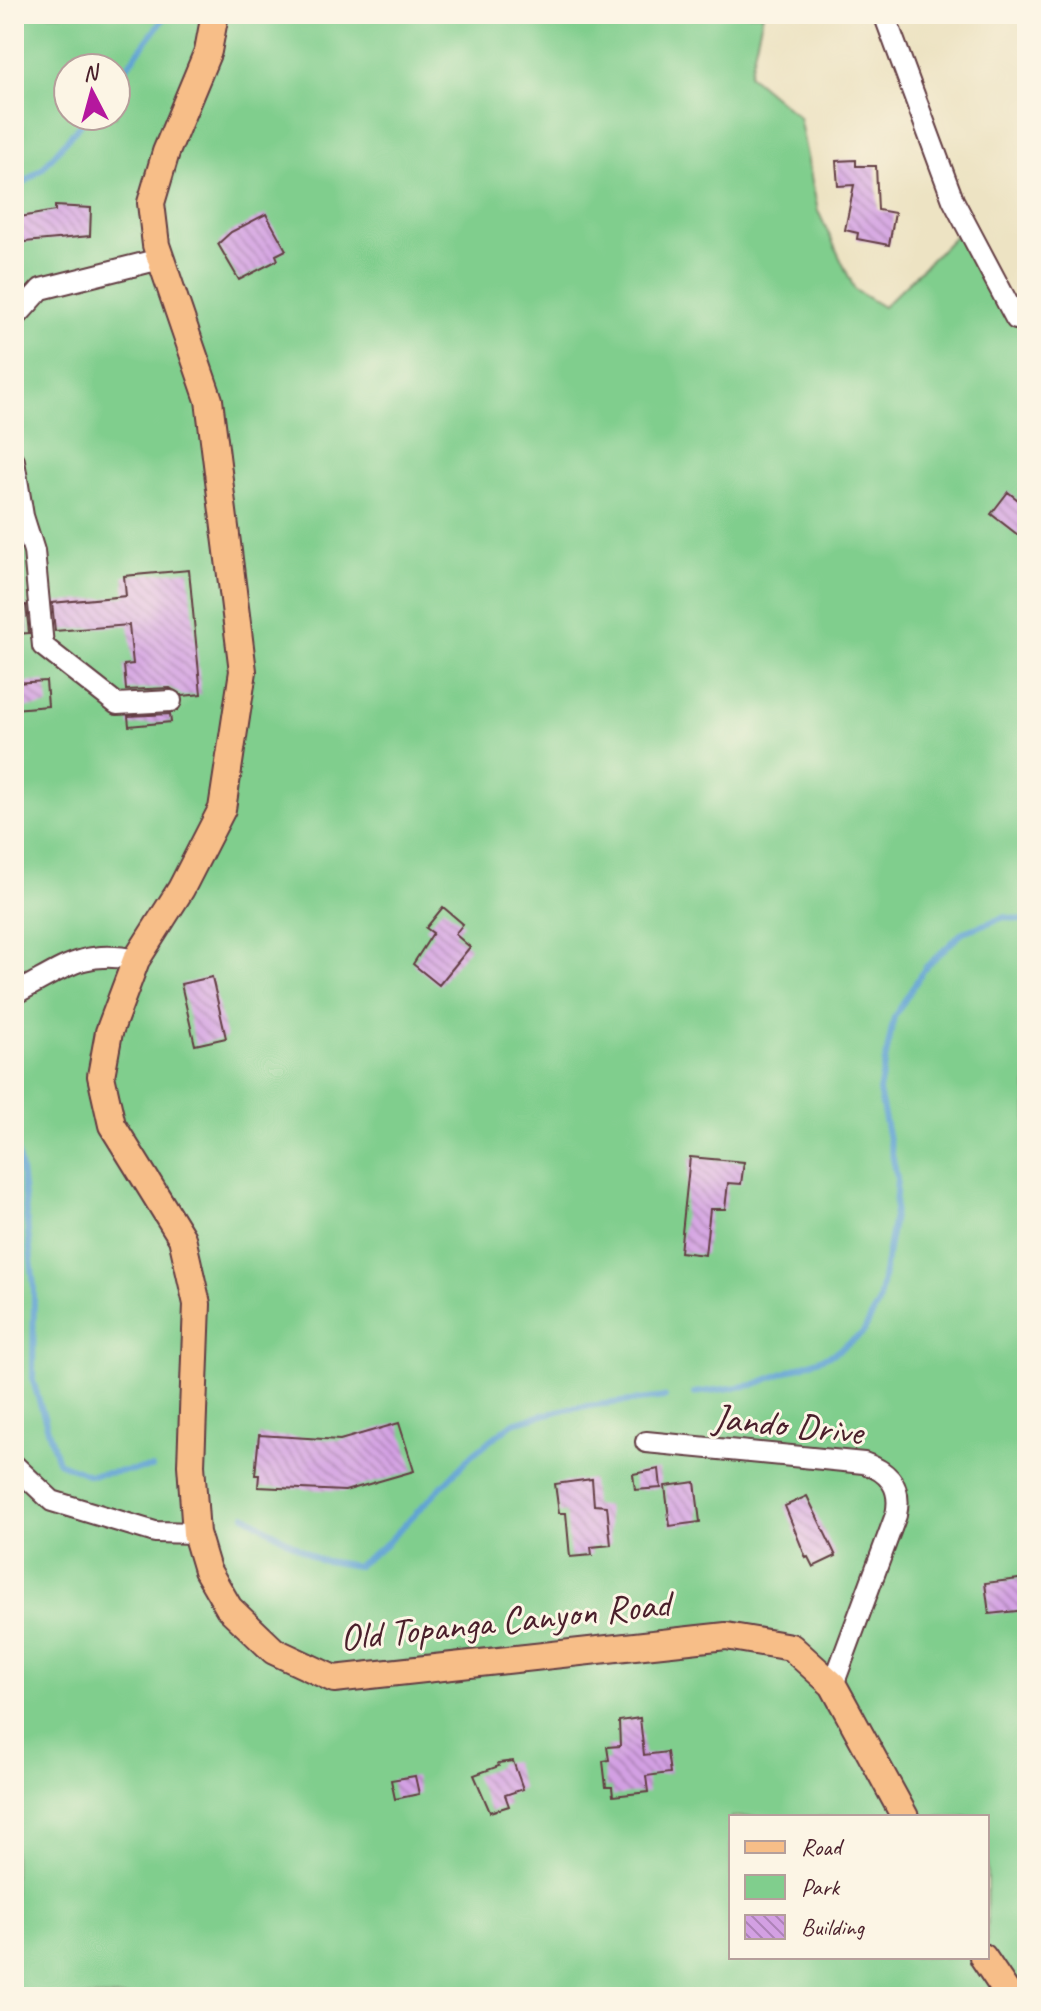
<svg xmlns="http://www.w3.org/2000/svg" width="1041" height="2011" viewBox="0 0 1041 2011" font-family="Caveat,sans-serif">
  <style>
    .green { fill: #80ce8d; stroke: #65765c; stroke-width: 2; fill-rule: evenodd }
    .lines { fill: none; stroke-linecap: round; stroke-linejoin: round }
    .stream { stroke: #5ea3d3; stroke-width: 6 }
    .building { fill: url(#building-back-hatch) }
    .minor-casing { stroke: #623c42; stroke-width: 24 }
    .major-casing { stroke: #623c42; stroke-width: 30 }
    .minor { stroke: #fff; stroke-width: 20 }
    .major { stroke: #f7be88; stroke-width: 26 }
    .labels { text-anchor: middle; stroke-width: 6; stroke-linejoin: round; paint-order: stroke }
    .street-label { font-size: 38px; fill: #4a1f2b; stroke: #fcf5e5 }
  </style>
  <defs>
    <pattern id="building-back-hatch" width="6" height="6" patternUnits="userSpaceOnUse" patternTransform="scale(2)"><rect width="6" height="6" fill="#d3a0e3"/><path d="M-1 5l2 2M0 0l6 6M5-1l2 2" fill="none" stroke="#ad82b8"/></pattern>
  </defs>
  <rect width="100%" height="100%" fill="#fcf5e5"/>
  <filter id="ink" filterUnits="userSpaceOnUse"><feTurbulence type="fractalNoise" baseFrequency=".0125" numOctaves="2"/><feDisplacementMap in="SourceGraphic" scale="16" xChannelSelector="R" yChannelSelector="G"/><feConvolveMatrix kernelMatrix="1 2 1 2 8 2 1 2 1" color-interpolation-filters="sRGB"/></filter>
  <filter id="wash" filterUnits="userSpaceOnUse"><feTurbulence type="fractalNoise" baseFrequency=".006" numOctaves="4" result="noise"/><feDisplacementMap in="SourceGraphic" scale="32" xChannelSelector="R" yChannelSelector="G"/><feGaussianBlur stdDeviation="1.8" result="paint"/><feColorMatrix in="noise" values="0 0 0 0 0 0 0 0 0 0 0 0 0 0 0 0 0 1.4 0 .05"/><feComposite in="paint" operator="in"/></filter>
  <g filter="url(#wash)">
    <rect width="100%" height="100%" fill="#ede3c3"/>
    <path class="green" d="M14,14h749l-14,61 50,42 19,94 37,79 28,17 79,-78 53,78 12,2v1688h-1013zM68,68h48v48h-48zM731,1817h256v140h-256z"/>
    <g class="lines">
      <path class="stream" d="M116,81l51,-67
        M14,190l29,-22 44,-52
        M14,1137l7,33 13,116 -1,95 25,81 31,13 63,-7
        M694,1393l59,-8 80,-31 30,-21 16,-31 16,-92 2,-32 -18,-87 15,-74 31,-49 38,-36 42,-15 22,4
        M245,1515l74,45 38,6 29,-22 88,-91 39,-30 57,-15 95,-11"/>
    </g>
    <g id="blocks">
      <path class="building" d="M856,160v6h20l2,44 17,3 -6,32 -32,-6 1,-6 -13,-3 9,-45 -16,1 -2,-25z
        M55,206l36,2 -1,28 -76,7v-25l41,-7z
        M266,214l20,36 -10,5 2,5 -39,20 -21,-36 13,-12z
        M1008,492l19,15v35l-36,-28z
        M189,570l12,124 -18,2 -13,-8 -44,2 -2,-25 9,-1 -4,-39 -74,6 -3,-28 74,-7 -2,-20z
        M26,605l3,28 -13,1 -2,-28z
        M46,681l2,25 -34,3v-26z
        M170,714l1,8 -42,4 -1,-10z
        M443,907l20,17 -8,10 15,13 -31,38 -26,-21 20,-31 -7,-5z
        M212,977l14,61 -31,7 -14,-61z
        M690,1157l54,5 -3,22 -13,-1 -3,26h-15l-5,46 -25,-3z
        M399,1423l15,48 -69,20 -87,-4 1,-12h-4l4,-40 81,5z
        M659,1469l2,19 -26,2 -2,-16z
        M592,1479l2,26 13,1 4,39 -20,2 1,8 -22,2 -4,-44h-7l-4,-29z
        M695,1482l5,40 -30,4 -5,-40z
        M807,1496l29,60 -23,11 -5,-10 -2,1 -21,-52z
        M1027,1578v32l-38,4 -4,-31z
        M640,1718l4,37 23,-3 3,21 -24,3 2,16 -35,4 -1,-9h-6l-3,-26 6,-1 -2,-13 13,-1 -1,-25z
        M513,1761l10,28 -18,6 4,11 -19,6 -16,-37 25,-9 -1,-3z
        M415,1776l4,18 -24,5 -4,-19z"/>
    </g>
  </g>
  <g filter="url(#ink)">
    <use href="#blocks" fill-opacity="0" stroke="#623c42" stroke-width="2"/>
    <g class="lines">
      <g class="minor-casing">
        <path id="minor" d="M884,14l69,186 63,119
          M14,319l27,-30 119,-30
          M14,461l9,55 11,35 9,95 74,58 54,-3
          M14,994c46,-23 67,-46 122,-34
          M646,1442l218,21c26,9 38,25 32,52l-63,170
          M14,1465l38,36 103,31 41,1"/>
      </g>
      <g class="major-casing">
        <path id="major" d="M215,14l-7,37 -42,101 -15,51 5,42 53,155 34,271 -21,138 -41,80 -45,71 -27,72 -8,44 11,49 70,113 15,66 -6,161 5,68 11,37 22,38 45,43 60,28 392,-43 65,11 42,38 72,132
          M983,1957l27,40"/>
      </g>
      <use href="#minor" class="minor"/>
      <use href="#major" class="major"/>
    </g>
  </g>
  <g class="labels">
    <g class="street-label">
      <text transform="translate(788 1424) rotate(6)" y="13">Jando Drive</text>
      <text transform="translate(505 1620) rotate(-6)" y="13">Old Topanga Canyon Road</text>
    </g>
  </g>
  <rect width="1041" height="2011" fill="none" stroke="#fcf5e5" stroke-width="48"/>
  <rect x="729" y="1815" width="260" height="144" fill="#fcf5e5" stroke="#b59f9b" stroke-width="2"/>
  <rect x="745" y="1841" width="40" height="12" fill="#f7be88" stroke="#b59f9b" stroke-width="2"/>
  <text x="801" y="1855" font-size="24" fill="#4a1f2b">Road</text>
  <rect x="745" y="1875" width="40" height="24" fill="#80ce8d" stroke="#b59f9b" stroke-width="2"/>
  <text x="801" y="1895" font-size="24" fill="#4a1f2b">Park</text>
  <rect x="745" y="1915" width="40" height="24" fill="url(#building-back-hatch)" stroke="#b59f9b" stroke-width="2"/>
  <text x="801" y="1935" font-size="24" fill="#4a1f2b">Building</text>
  <g transform="translate(92 92) rotate(354)"><circle r="38" fill="#fcf5e5" stroke="#b59f9b" stroke-width="2"/>
  <path d="M0-6L14 30L0 20L-14 30Z" fill="#b5179e"/>
  <text y="-12" font-size="22" font-weight="bold" text-anchor="middle" fill="#4a1f2b">N</text>
  </g>
</svg>
